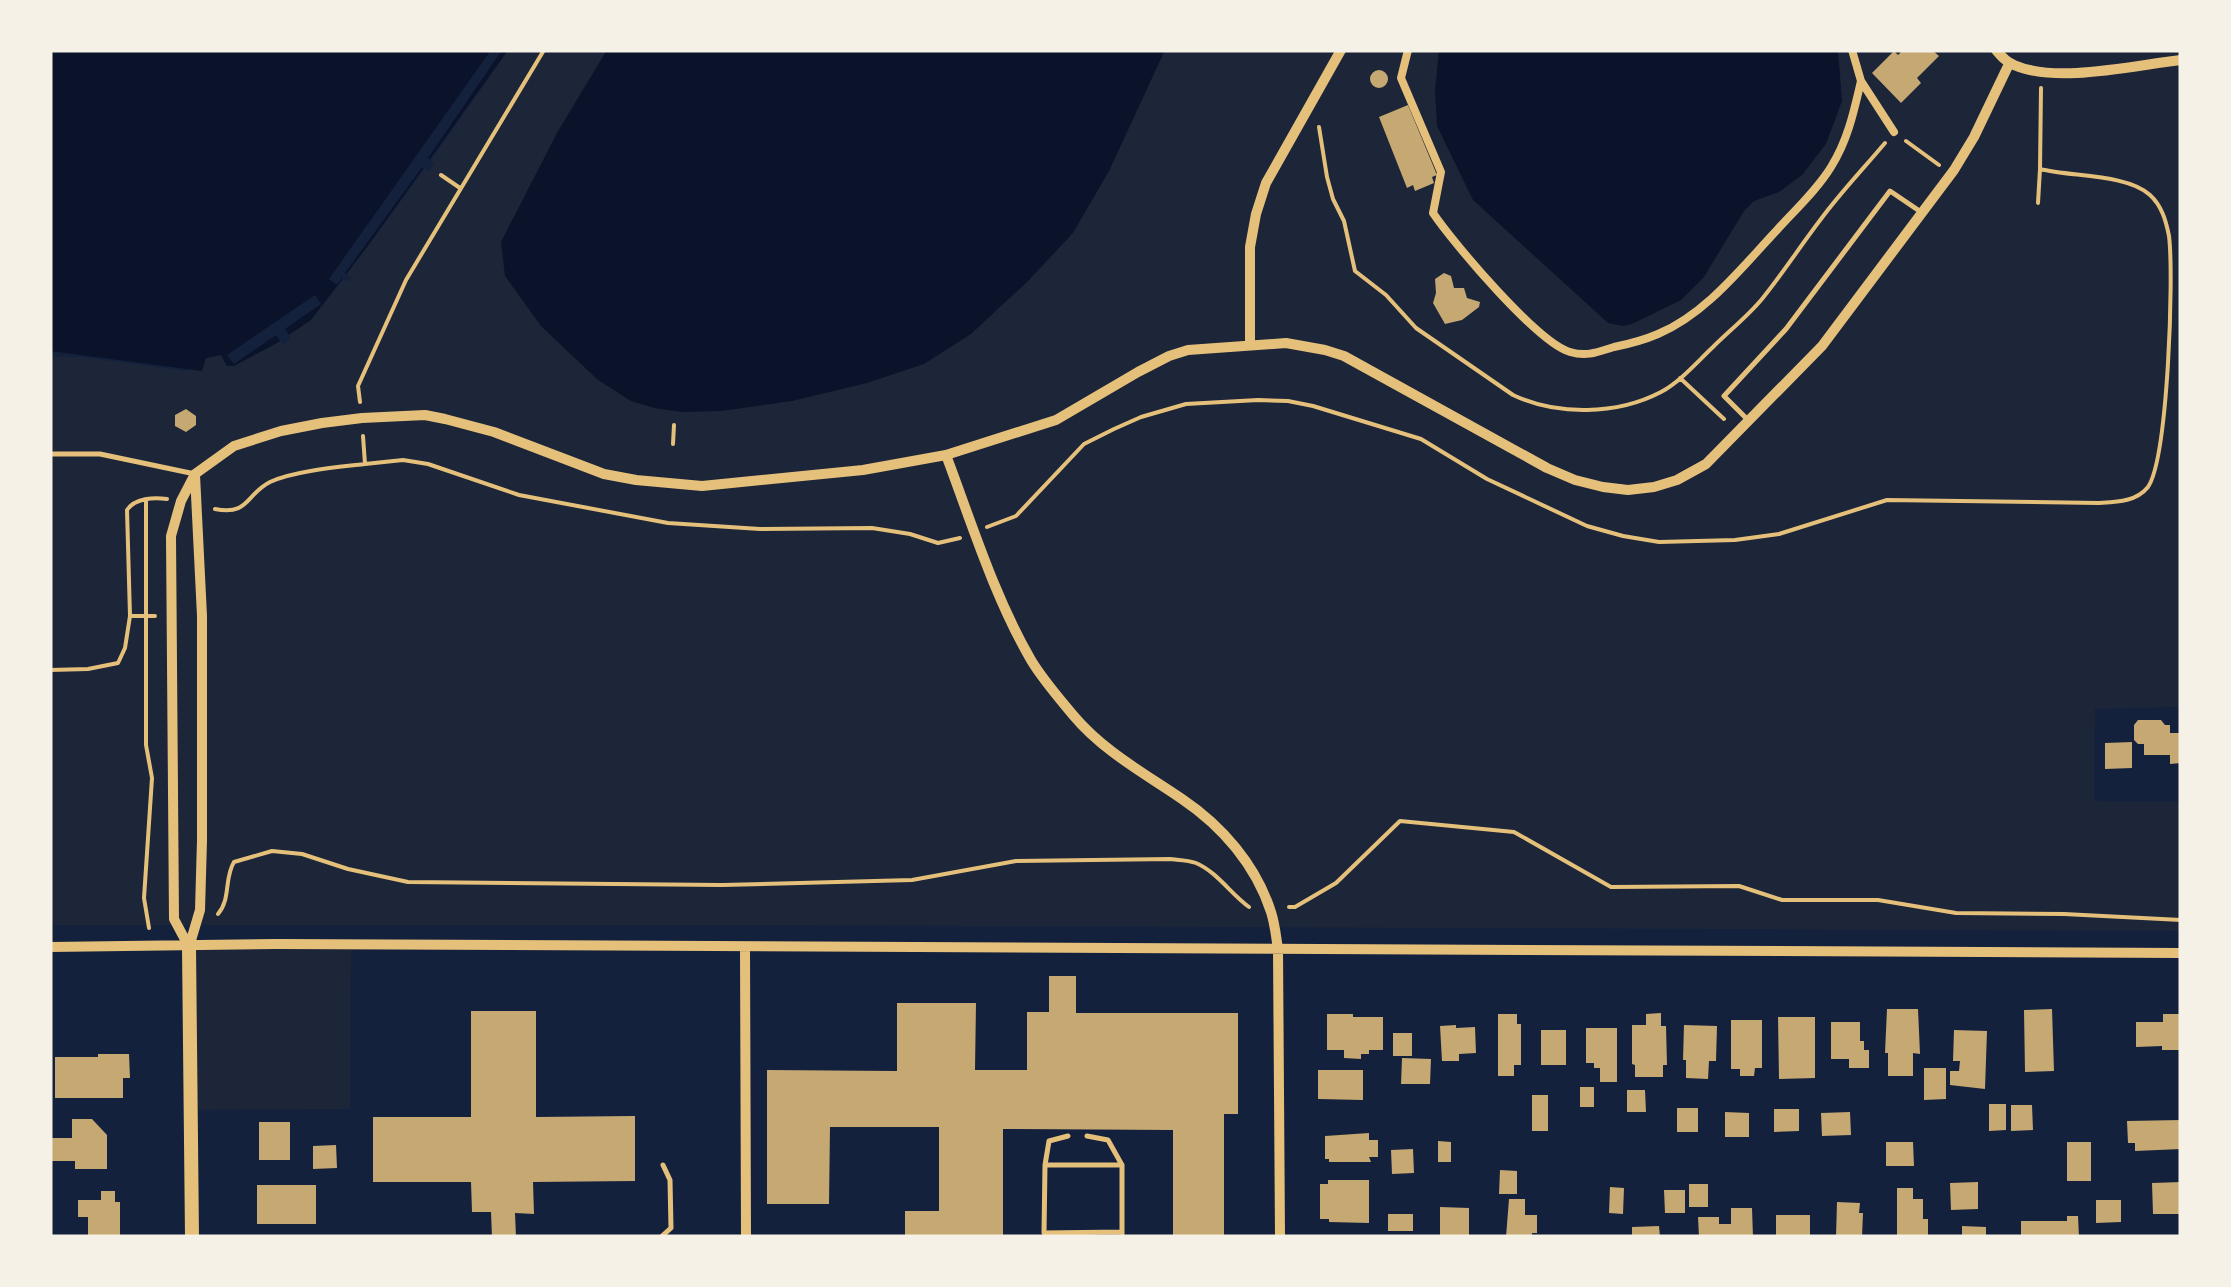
<svg xmlns="http://www.w3.org/2000/svg" width="2231" height="1287" viewBox="0 0 2231 1287" font-family="'DM Sans',sans-serif">
  <style>
    .green { fill: #1d2539 }
    .water { fill: #0b132b }
    .pier { fill: #14213d }
    .building { fill: #c6a872 }
    .lines { fill: none; stroke-linecap: round; stroke-linejoin: round }
    .path { stroke: #e5c07b; stroke-width: 4 }
    .service { stroke: #e5c07b; stroke-width: 5 }
    .pedestrian { stroke: #e5c07b; stroke-width: 8 }
    .minor { stroke: #e5c07b; stroke-width: 10 }
    .tertiary { stroke: #e5c07b; stroke-width: 14 }
  </style>
  <rect width="100%" height="100%" fill="#14213d"/>
  <path class="green" d="M508,50h1673v657l-86,2 -1,92 87,1v129l-1443,-6h-688v-568h32l104,14 20,-13 71,-15 34,-24 26,-32 95,-128z
    M351,945l-1,164 -159,1 -2,-163z"/>
  <path class="water" d="M50,50h458l-138,193 -59,77 -34,23 -43,23h-7l-6,-11 -15,3 -4,13 -152,-20z
    M607,50h558l-56,121 -36,62 -45,48 -57,53 -47,30 -57,19 -75,18 -70,10 -40,1 -28,-4 -23,-7 -33,-21 -57,-54 -36,-50 -4,-34 57,-111z
    M1439,50h399l4,51 -16,43 -24,31 -23,17 -25,9 -10,10 -40,66 -23,23 -49,24 -9,2 -15,-3 -135,-123 -36,-74 -2,-35z"/>
  <path class="pier" d="M491,50h11l-74,108 6,6 -5,8 -7,-5 -77,106 6,5 -4,4 -5,-4 -5,7 -8,-6z
    M315,295l6,9 -36,25 6,9 -8,7 -7,-10 -42,29 -7,-9z"/>
  <path class="building" d="M1903,50h29l7,6 -22,22 4,5 -20,20 -29,-30 22,-22 4,4z
    M1370 79a9 9 0 1 1 18 0a9 9 0 1 1-18 0Z
    M1408,105l29,70 -5,2 2,6 -19,8 -2,-6 -6,3 -28,-71z
    M1444,273l7,3 3,12h10l3,10 13,4 -1,5 -17,13 -17,4 -12,-21 3,-10 -1,-14z
    M186,409l10,7v9l-10,7 -11,-6v-11z
    M2138,720h23l4,5h5v8h11v30l-11,1v-9h-26v-11h-6l-4,-4v-15z
    M2132,742v26l-27,1v-26z
    M1049,976h27v37h162v101h-14v123h-51v-107l-170,-1v108h-98v-26h34v-84h-109l-1,77h-62v-134l130,1v-68h79l-1,67h52v-58h22z
    M1887,1009h31l2,45 -7,-1v23h-25v-23h-3z
    M2052,1009l2,62 -29,1 -1,-62z
    M471,1011h65v106l99,-1v65l-102,1 1,32 -19,-1 1,24h-24l-1,-25h-19l-1,-30h-98v-65h98z
    M1661,1013v13h5l1,39h-4v12h-28v-12l-3,-1v-39h14v-11z
    M1327,1014h26v3h30v33h-14v4h-8v5l-17,-1v-8h-17z
    M1498,1014h19v10h4v41h-7v11h-16z
    M2163,1014h18v36h-19v-4l-26,1v-25h27z
    M1778,1017h37v61l-36,1z
    M1731,1020h31v48h-7l-1,8h-14v-7h-9z
    M1831,1022h29v19h4v9h5v18h-20v-9h-18z
    M1456,1025v3l19,-1 1,26 -17,1v7h-17l-2,-35z
    M1684,1025l33,1 -1,35h-7l-1,18 -22,-1v-18h-3z
    M1586,1028h31v54h-17v-14h-6v-5h-8z
    M1541,1030h25v35h-25z
    M1954,1030l33,1 -2,58 -35,-4v-14h9l1,-10h-7z
    M1393,1033h19v23h-19z
    M98,1054h31l1,24h-7v20h-68v-41h43z
    M1402,1058l29,1 -1,25h-29z
    M1924,1068h22v31l-22,1z
    M1318,1070h45v30l-45,-1z
    M1580,1087h14v20h-14z
    M1627,1090h18l1,22h-19z
    M1532,1095h16v36h-16z
    M1989,1104h17v26l-17,1z
    M2011,1105h21l1,25 -22,1z
    M1677,1108h21v24h-21z
    M1774,1109h25v22l-25,1z
    M1725,1112l24,1v24h-24z
    M1850,1112l1,23 -29,1 -1,-23z
    M72,1119h20l15,16v34h-32v-8h-25v-23h22z
    M2181,1120v29l-46,2v-8h-7l-1,-22z
    M259,1122h31v38h-31z
    M1369,1133v7h9v17h-9l2,5h-42v-3h-4v-23z
    M1438,1141l13,1v20h-13z
    M1886,1142h27l1,24h-28z
    M2067,1142h24v39h-24z
    M336,1145l1,23 -24,1v-23z
    M1413,1149l1,24 -22,1 -1,-24z
    M1500,1170l17,1v23h-18z
    M1328,1180h41v43l-40,-1v-3h-9v-35h8z
    M1978,1182v27l-27,1 -1,-27z
    M2181,1182v32h-28l-1,-31z
    M1689,1184h19v23h-19z
    M257,1185h59v39h-59z
    M1610,1187l14,1 -1,26 -14,-1z
    M1897,1188h16v11h10v20h5v18h-31z
    M1664,1190h21v23h-20z
    M101,1191h14v11h5v33h-32v-18h-10v-17h23z
    M1509,1199h16v16h12v18h-5v4h-26z
    M2096,1200h25v22l-25,1z
    M1837,1202l23,1 -1,10h4l-1,24h-26z
    M1440,1207l29,1v29h-29z
    M1731,1208h21l1,29h-54l-1,-20h21v7h12z
    M1388,1214h25v17h-25z
    M1776,1215h34v22h-34z
    M2067,1216h11l1,21h-58v-16h46z
    M1659,1226l1,11h-28v-10z
    M1962,1226l24,1v10h-24z"/>
  <g class="lines">
    <path class="path" d="M1319,127l8,50 6,22 11,22 11,50 31,24 30,33 97,67c44,21 104,20 148,-3 20,-11 36,-30 52,-45 16,-16 35,-31 49,-48 21,-26 39,-54 59,-80 20,-27 43,-51 64,-76
      M1906,141l33,24
      M441,175l19,13
      M2038,203l2,-34
      M1680,378l44,41
      M360,402l-2,-16 48,-106 138,-230
      M673,444l1,-19
      M365,464l38,-4 25,4 91,31 149,28 92,6 112,-1 38,6 28,9 22,-5
      M146,499v246l6,33 -8,120 5,30
      M215,509c34,7 31,-15 55,-27 23,-11 69,-15 95,-18l-2,-28
      M987,527l29,-11 68,-72 30,-15 27,-12 45,-13 72,-4 30,1 25,5 108,33 66,40 100,47 36,10 36,6 76,-2 44,-6 108,-34 212,3c17,-1 37,-1 49,-16 20,-30 26,-211 21,-251 -3,-15 -7,-30 -19,-41 -23,-21 -78,-18 -110,-26l1,-81
      M130,616h25
      M50,670l38,-1 30,-6 7,-15 5,-32 -3,-106c8,-12 27,-13 40,-11
      M1289,907h6l41,-24 64,-62 114,11 97,55 128,-1 43,14h96l78,13 108,1 117,6
      M218,914c13,-15 6,-36 16,-52l38,-11 30,3 46,15 60,13 314,3 190,-5 104,-19 154,-2c8,1 18,1 26,4 21,9 35,31 53,44"/>
    <path class="service" d="M1747,419l-23,-23 62,-67 104,-138 31,21
      M50,454h50l95,20
      M1087,1136l21,4 14,25
      M1045,1165l4,-24 19,-5
      M661,1237l10,-9 -1,-48 -7,-15
      M1122,1237v-72h-77l-1,68 78,-1"/>
    <path class="pedestrian" d="M1408,50l-7,28 40,94 -8,41c21,31 105,130 137,139 17,5 28,0 44,-5 15,-3 30,-7 44,-13 48,-20 84,-67 119,-104 18,-20 40,-40 54,-63 17,-27 23,-56 30,-86l33,51
      M1852,50l9,31"/>
    <path class="minor" d="M1996,50c5,6 10,12 18,15 43,19 121,0 167,-5
      M1250,344v-97l6,-33 10,-31 75,-133
      M946,455c26,69 48,141 85,205 12,20 28,38 42,55 30,36 71,58 109,84 40,27 74,66 89,113 4,12 5,25 7,37l2,288
      M50,947l227,-3 1904,9
      M189,947l-15,-28 -3,-383 10,-35 14,-27 39,-28 47,-15 41,-8 40,-5 63,-3 20,4 49,13 110,42 32,6 66,6 161,-16 83,-15 110,-35 82,-48 31,-16 19,-6 98,-7 39,7 19,6 203,112 28,12 28,7 25,3 26,-3 23,-7 29,-16 116,-118 132,-176 20,-33 35,-73
      M189,947l11,-37 2,-70v-224l-7,-141
      M745,948l1,289"/>
    <path class="tertiary" d="M189,947l3,290"/>
  </g>
  <rect width="2231" height="1287" fill="none" stroke="#f6f1e7" stroke-width="105"/>
</svg>
